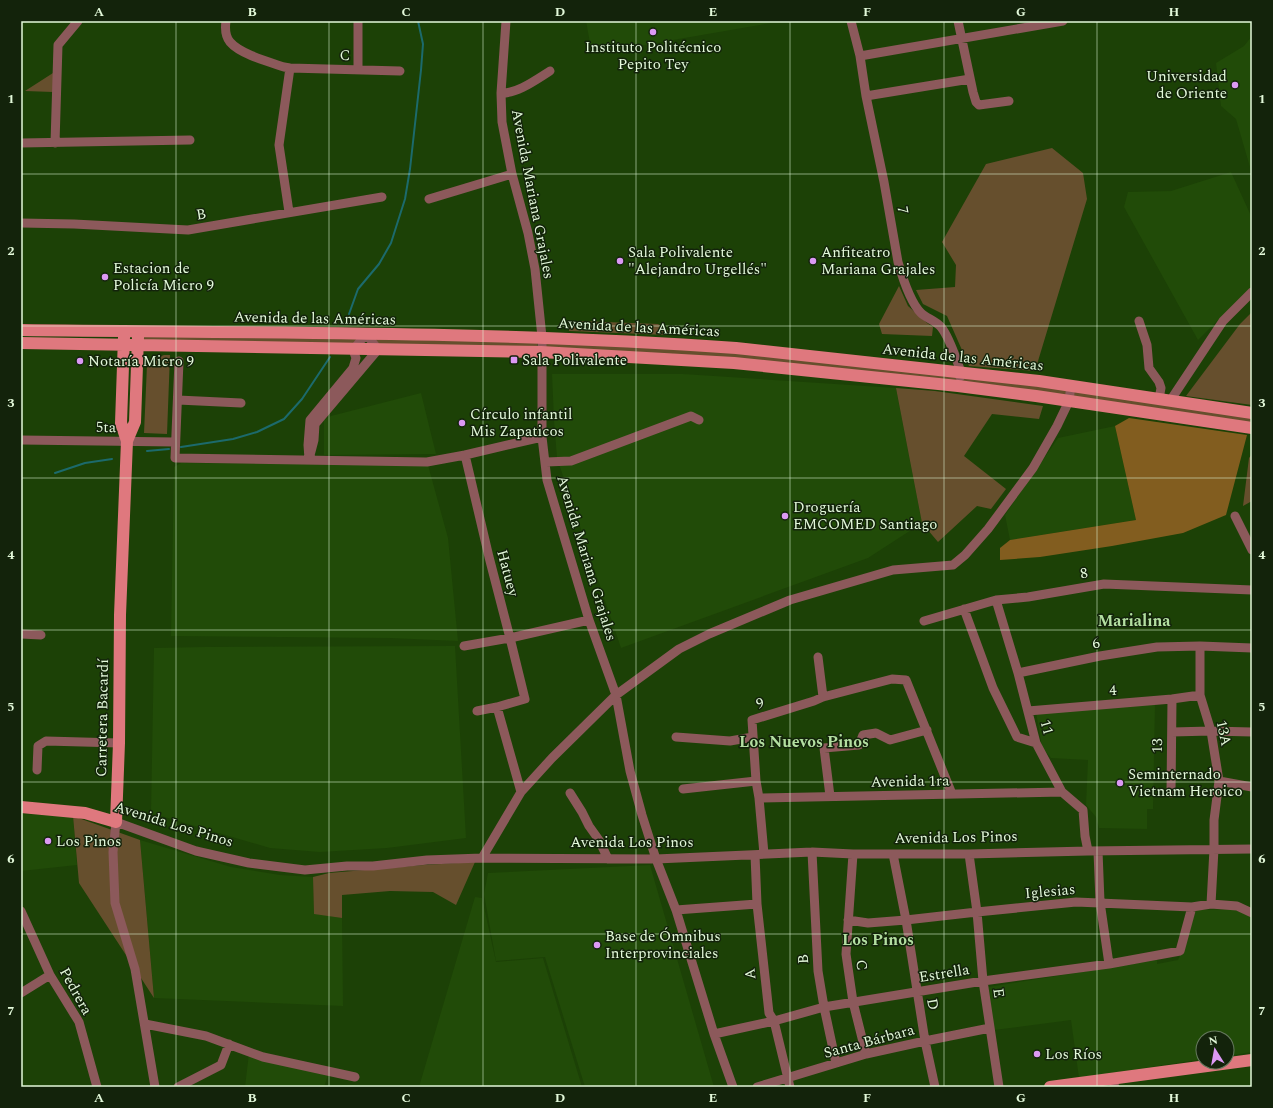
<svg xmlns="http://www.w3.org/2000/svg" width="1273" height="1108" viewBox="0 0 1273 1108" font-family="Spectral,serif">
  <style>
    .built { fill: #214b08 }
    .green { fill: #664f2d }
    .forest { fill: #825d1f }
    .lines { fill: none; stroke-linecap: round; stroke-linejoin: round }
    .stream { stroke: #1c6a6c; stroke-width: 2 }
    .minor { stroke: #8c595b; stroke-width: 9 }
    .major { stroke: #df787e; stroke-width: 12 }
    .grid { fill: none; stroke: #e3f9da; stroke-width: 1; stroke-opacity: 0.55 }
    .poi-dot { fill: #dc99f4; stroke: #13230b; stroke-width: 1.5 }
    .labels { text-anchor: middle; stroke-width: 3; stroke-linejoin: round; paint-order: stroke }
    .poi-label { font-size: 15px; fill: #e3f9da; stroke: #13230b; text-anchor: start }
    .street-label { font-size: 15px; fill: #e3f9da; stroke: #13230b }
    .neighbourhood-label { font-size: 16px; font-weight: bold; fill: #b3dfa1; stroke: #13230b }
    .neatline { fill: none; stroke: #e3f9da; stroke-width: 1.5 }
    .grid-label { font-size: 13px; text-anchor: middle; font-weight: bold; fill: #e3f9da }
  </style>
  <rect width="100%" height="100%" fill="#1c4106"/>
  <path class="built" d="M586,21h184l1,2 -179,31z
    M1252,36v138l-16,-55 -15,-13 -5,-43 28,-17z
    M1231,172l21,46v68l-54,54 -74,-133 4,-15 43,-1z
    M552,374h131l213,14 26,135 -54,35 -247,90 -64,-190 -3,-38z
    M421,393l15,61 -112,1v-35l7,-4z
    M1115,426l21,94 -126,20 -5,-25 53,-77z
    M181,463l247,2 20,73 10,103 -68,-3 -219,-2 3,-169z
    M455,646l11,192 -79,10 -67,4 -50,-4 -119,-35 3,-165 51,-1z
    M1155,704l-2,105h-6v20l-48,-1 -3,-11 -10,-12 2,-45 -37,-2 -9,-11 -6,-35z
    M21,814l52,2 4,49 -56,6z
    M140,840l91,27 49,8 33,2 1,36 28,5 1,88 -189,-8z
    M650,865l64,222h-129l-40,-130 -49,4 -12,-67 4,-21z
    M475,897l7,1 14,64 47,-4 39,129h-163z
    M1234,909l18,7v136l-25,4v-18h-24v21l-124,19 -8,-58 -77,10 -6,-43 169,-27v4l21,-4 6,-13 12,-37z
    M249,1053l79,22 -4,12h-79z"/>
  <path class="green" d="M53,73v19l-28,-1z
    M1052,148l31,25 4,26 -52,172 -66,-5 -22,-50 -24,-12 -7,-14 39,-3 1,-22 -14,-23 44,-78z
    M899,286l9,20 19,17 6,4 -1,9 -50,-2 -3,-10z
    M1252,312v93l-66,-9 54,-72z
    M580,321l78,3 11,7 -1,4 -99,-4v-4l5,-4z
    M142,336l217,2 -5,6 -212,-3z
    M373,338l164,3v7l-159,-3z
    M546,342l166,9 245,25v6l-411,-34z
    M164,355h6l-3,79 -23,-1 3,-68 7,-6z
    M963,376l104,13 -1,7 -104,-13z
    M896,388l39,3 108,15 -4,13 -47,-5 -28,42 42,33 -15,20 -14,-3 -39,36 -16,-19z
    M1073,390l179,28v6l-180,-27z
    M1252,454v47l-9,5 6,-48z
    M73,816l67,24 14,158 -75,-115z
    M475,862l-19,43 -23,-13 -43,-1 -48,4v23l-28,-4 -1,-37 16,-4 95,-8z"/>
  <path class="forest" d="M1129,418l118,17 -21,80 -43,18 -71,13 -72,11 -40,3v-12l10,-8 126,-20 -21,-94z"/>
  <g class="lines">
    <path class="stream" d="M349,314l9,-25 21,-25 12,-21 14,-44 5,-30 11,-99 2,-26 -5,-23
      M181,447l52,-8 24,-7 27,-13 18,-20 28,-42
      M147,451l22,-2
      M55,473l30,-10 27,-4"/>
    <path class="minor" d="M226,21c-1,7 -1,15 4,21 10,12 39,20 54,25l6,1 110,3
      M358,21v49
      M506,21l-5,72 1,29 10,52 16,59 7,36 7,68v100l5,43 42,140 27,75 14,76 12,44 14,44 20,51 38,124 19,53
      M851,21l9,35 6,40 18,86 14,80c4,14 12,40 23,51 5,5 15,8 20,14 9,11 15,32 20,45l-1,5
      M958,21l15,71 3,10 3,3 30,-4
      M860,56l203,-35
      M501,93c16,1 36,-14 49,-22
      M866,96l104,-17
      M21,143l169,-3
      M55,143l3,-98 20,-24
      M429,199l83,-25
      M289,212l-10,-67 11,-77
      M21,223l53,1 114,6 194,-33
      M1139,321l8,24 2,23 10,14 2,6 -2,11
      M366,334l11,14 -2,5 -60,71 -1,16 -5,19 -1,-14 2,-25 43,-52 3,-10 -3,-8z
      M179,361l-4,97 252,4 38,-7 77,-18
      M178,400l63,3
      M1170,401l53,-80 29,-29
      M21,440l154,2
      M465,455l24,102 21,81 15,61 -28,8 -20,4
      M546,462l25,-1 120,-45 8,4
      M1235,516l17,34
      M996,600l22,73 18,70 26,49 21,18 2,26 3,15
      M964,609l29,79 24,49 19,6
      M924,621l72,-21 32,-3 76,-13 148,6
      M21,634l20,1
      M464,646l46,-8 79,-18
      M1200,646v49l11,36 8,50 -5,39v29l-3,55
      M818,657l5,40
      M1018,673l82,-17 57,-9 43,-1 52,2
      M497,707l24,85
      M1028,711l144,-12 28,-4
      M1172,732l39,-1 41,1
      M676,737l54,4 23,-4
      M37,770l1,-24 8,-5 73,2
      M1219,781l33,6
      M683,789l73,-8
      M570,793l12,19 7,14 10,14 9,19
      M1171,793l1,-94
      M830,796l-6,-48 35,-3 4,-10 13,-2 14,7 37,-10
      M759,798l303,-6
      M1098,851l2,51 9,62
      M812,852l6,119 6,36 12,56
      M764,854l-5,-56 -3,-17 -4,-61 62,-19 9,-4 69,-18 14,1 46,114
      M853,854l-7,100 7,48 13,52
      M893,854l13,66 19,121 10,46
      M969,854l8,58 6,69 16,106
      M755,855l2,49 12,109 5,8 16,66
      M482,858l39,-66 31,-34 64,-63 63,-46 30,-15 81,-34 103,-30 60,-5 12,-10 23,-26 45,-61 24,-42 12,-25 2,-16
      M676,910l81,-6
      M21,911l29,64 29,47 18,65
      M848,920l20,3 38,-3 71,-8 99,-10 116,5 19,-3 26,2 15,7
      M21,993l29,-18
      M145,1024l61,12 57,21 92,20
      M714,1034l60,-13 50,-14 159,-26 126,-17 71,-13 12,-44
      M1114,1085l1,2
      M155,1087l-20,-118 -20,-66 -2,-51 3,-30 80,29 53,12 56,7 42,-4h26l54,-6 55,-2 174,1 156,-7 41,2h116l119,-3 164,-2
      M178,1087l43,-22 8,-21
      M757,1087l109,-33 59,-13 65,-13"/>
    <path class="major" d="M21,330c238,3 477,1 715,18l303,33 213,32
      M124,337l-3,86 6,18 8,-19 3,-85
      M21,343l520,9 193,11 224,23 78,10 216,32
      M21,807l64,6 31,9 3,-79 1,-128 7,-174
      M1050,1087l202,-27"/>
  </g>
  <path class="grid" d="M176,21v1066M329,21v1066M483,21v1066M636,21v1066M790,21v1066M944,21v1066M1097,21v1066M21,174h1231M21,326h1231M21,478h1231M21,630h1231M21,782h1231M21,934h1231"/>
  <g class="poi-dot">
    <circle cx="653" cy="32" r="4"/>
    <circle cx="1235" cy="85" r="4"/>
    <circle cx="620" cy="261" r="4"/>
    <circle cx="813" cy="261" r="4"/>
    <circle cx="105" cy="277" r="4"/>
    <rect x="510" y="356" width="8" height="8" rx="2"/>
    <circle cx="80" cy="361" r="4"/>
    <circle cx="462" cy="423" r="4"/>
    <circle cx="785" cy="516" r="4"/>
    <circle cx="1120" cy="783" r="4"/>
    <circle cx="48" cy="841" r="4"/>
    <circle cx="597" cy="945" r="4"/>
    <circle cx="1037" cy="1054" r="4"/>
  </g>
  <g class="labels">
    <g class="poi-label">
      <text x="653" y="52" text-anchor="middle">Instituto Politécnico<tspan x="653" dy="17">Pepito Tey</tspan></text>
      <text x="1227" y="81" text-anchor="end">Universidad<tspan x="1227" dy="17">de Oriente</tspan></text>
      <text x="628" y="257">Sala Polivalente<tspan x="628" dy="17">"Alejandro Urgellés"</tspan></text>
      <text x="821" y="257">Anfiteatro<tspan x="821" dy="17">Mariana Grajales</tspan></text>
      <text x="113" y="273">Estacion de<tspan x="113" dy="17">Policía Micro 9</tspan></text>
      <text x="522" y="365">Sala Polivalente</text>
      <text x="88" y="366">Notaría Micro 9</text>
      <text x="470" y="419">Círculo infantil<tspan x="470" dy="17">Mis Zapaticos</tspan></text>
      <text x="793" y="512">Droguería<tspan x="793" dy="17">EMCOMED Santiago</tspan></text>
      <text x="1128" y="779">Seminternado<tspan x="1128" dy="17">Vietnam Heroico</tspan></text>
      <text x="56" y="846">Los Pinos</text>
      <text x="605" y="941">Base de Ómnibus<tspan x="605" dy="17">Interprovinciales</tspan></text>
      <text x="1045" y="1059">Los Ríos</text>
    </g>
    <g class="street-label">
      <text transform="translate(345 55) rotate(1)" y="5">C</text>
      <text transform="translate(533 194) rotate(79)" y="5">Avenida Mariana Grajales</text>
      <text transform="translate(903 210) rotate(80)" y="5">7</text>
      <text transform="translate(201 214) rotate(-9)" y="5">B</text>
      <text transform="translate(315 318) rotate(1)" y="5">Avenida de las Américas</text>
      <text transform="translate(639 327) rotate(3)" y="5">Avenida de las Américas</text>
      <text transform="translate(963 357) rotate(6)" y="5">Avenida de las Américas</text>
      <text transform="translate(106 427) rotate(1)" y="5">5ta</text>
      <text transform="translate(587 558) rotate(73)" y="5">Avenida Mariana Grajales</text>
      <text transform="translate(508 573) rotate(75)" y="5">Hatuey</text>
      <text transform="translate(1084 573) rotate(-9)" y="5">8</text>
      <text transform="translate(1096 643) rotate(-11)" y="5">6</text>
      <text transform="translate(1113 690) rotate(-4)" y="5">4</text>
      <text transform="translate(760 703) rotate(-18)" y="5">9</text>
      <text transform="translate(102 718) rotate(-89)" y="5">Carretera Bacardí</text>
      <text transform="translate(1047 727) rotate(74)" y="5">11</text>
      <text transform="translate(1224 733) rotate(78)" y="5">13A</text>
      <text transform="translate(1157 746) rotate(-89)" y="5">13</text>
      <text transform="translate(910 781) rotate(-1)" y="5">Avenida 1ra</text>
      <text transform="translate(174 824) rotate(17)" y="5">Avenida Los Pinos</text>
      <text transform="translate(956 837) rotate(-1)" y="5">Avenida Los Pinos</text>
      <text x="632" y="847">Avenida Los Pinos</text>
      <text transform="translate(1050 891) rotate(-5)" y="5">Iglesias</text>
      <text transform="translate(803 959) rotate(-93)" y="5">B</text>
      <text transform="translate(862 965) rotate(83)" y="5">C</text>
      <text transform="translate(944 973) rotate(-9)" y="5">Estrella</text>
      <text transform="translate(750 974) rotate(-96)" y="5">A</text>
      <text transform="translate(76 991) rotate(61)" y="5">Pedrera</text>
      <text transform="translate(999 993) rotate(82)" y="5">E</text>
      <text transform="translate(933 1004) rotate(80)" y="5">D</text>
      <text transform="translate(869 1041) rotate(-15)" y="5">Santa Bárbara</text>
    </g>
    <g class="neighbourhood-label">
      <text x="1134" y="626">Marialina</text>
      <text x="804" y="747">Los Nuevos Pinos</text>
      <text x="878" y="945">Los Pinos</text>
    </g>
  </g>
  <rect width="1273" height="1108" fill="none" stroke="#13230b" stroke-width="44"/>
  <g transform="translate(1215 1050) rotate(349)"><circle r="19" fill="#13230b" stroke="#66795e"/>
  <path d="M0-3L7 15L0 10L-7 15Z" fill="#dc99f4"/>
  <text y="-6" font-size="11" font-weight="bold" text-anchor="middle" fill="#e3f9da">N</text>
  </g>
  <rect x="22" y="22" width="1229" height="1064" class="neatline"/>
  <g class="grid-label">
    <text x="99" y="16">A</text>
    <text x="252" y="16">B</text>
    <text x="406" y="16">C</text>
    <text x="560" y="16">D</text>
    <text x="713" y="16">E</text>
    <text x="867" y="16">F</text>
    <text x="1021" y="16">G</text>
    <text x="1174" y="16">H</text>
    <text x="11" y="103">1</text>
    <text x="1262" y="103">1</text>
    <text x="11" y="255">2</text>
    <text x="1262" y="255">2</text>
    <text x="11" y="407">3</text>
    <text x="1262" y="407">3</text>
    <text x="11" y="559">4</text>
    <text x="1262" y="559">4</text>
    <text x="11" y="711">5</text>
    <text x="1262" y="711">5</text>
    <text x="11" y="863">6</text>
    <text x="1262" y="863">6</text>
    <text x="11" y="1015">7</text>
    <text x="1262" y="1015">7</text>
    <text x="99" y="1102">A</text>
    <text x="252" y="1102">B</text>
    <text x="406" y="1102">C</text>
    <text x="560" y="1102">D</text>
    <text x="713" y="1102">E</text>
    <text x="867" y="1102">F</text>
    <text x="1021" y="1102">G</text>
    <text x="1174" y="1102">H</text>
  </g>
</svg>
